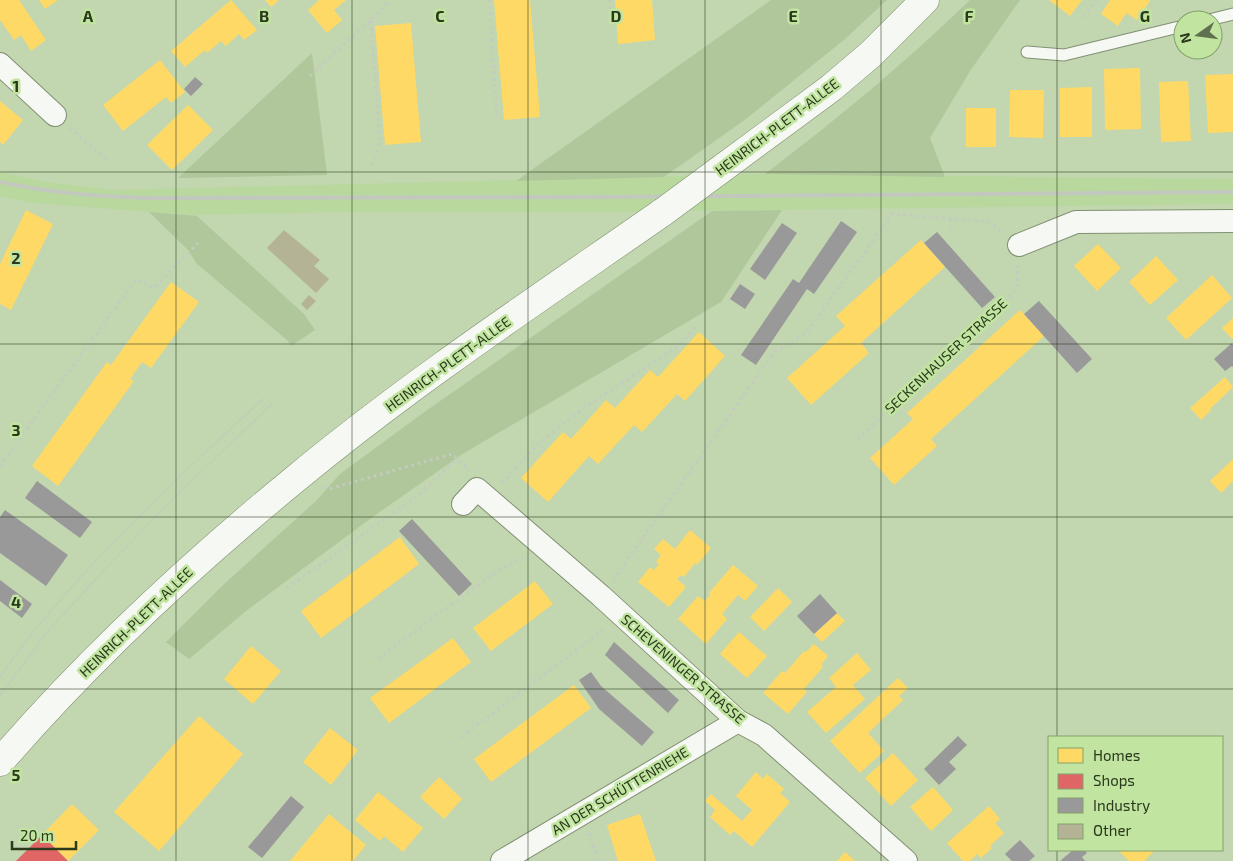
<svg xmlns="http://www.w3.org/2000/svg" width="1233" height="861" viewBox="0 0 1233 861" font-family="'Exo 2',sans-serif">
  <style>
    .built { fill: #b9d89d }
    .green { fill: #afc79b }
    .homes { fill: #ffd966 }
    .shops { fill: #e06666 }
    .industry { fill: #999 }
    .building { fill: #b5b395 }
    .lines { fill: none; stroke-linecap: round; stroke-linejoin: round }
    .lane-casing { stroke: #819073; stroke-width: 13 }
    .street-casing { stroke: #819073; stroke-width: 24 }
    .secondary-casing { stroke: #819073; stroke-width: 29 }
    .path { stroke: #c5cbc0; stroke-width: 3; stroke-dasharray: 2.5 4; stroke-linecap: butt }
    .lane { stroke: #f6f9f3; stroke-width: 11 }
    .street { stroke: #f6f9f3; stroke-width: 22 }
    .secondary { stroke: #f6f9f3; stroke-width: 28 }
    .tram { stroke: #c3c8be; stroke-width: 1 }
    .rail { stroke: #c3c8be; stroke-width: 4 }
    .secondary-bridge-casing { stroke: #819073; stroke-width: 29; stroke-linecap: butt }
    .secondary-bridge { stroke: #f6f9f3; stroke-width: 28 }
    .grid { fill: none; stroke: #2a381c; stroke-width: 1; stroke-opacity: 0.55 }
    .labels { text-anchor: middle; stroke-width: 5; stroke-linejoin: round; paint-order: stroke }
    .street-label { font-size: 14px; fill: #2a381c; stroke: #c1e5a1 }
    .grid-label { font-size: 16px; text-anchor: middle; font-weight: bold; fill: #2a381c; stroke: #c1e5a1; stroke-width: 5; stroke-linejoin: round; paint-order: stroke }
  </style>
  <rect width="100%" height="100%" fill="#c2d6b0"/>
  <path class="built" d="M0,172l45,10 67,8 653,-16 468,5v25l-633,8h-256l-151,3 -159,-12 -34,-7z"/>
  <path class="green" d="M771,0h116l-42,39 -99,80 -82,58 -148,4z
    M970,0h50l-50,71 -40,67 15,39 -180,-3c71,-54 140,-111 205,-174z
    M312,53l15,122 -149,3z
    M782,210l-61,92 -257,151 -90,63 -128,95 -57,48 -23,-17 56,-56 94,-85 24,-27 83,-61 289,-202z
    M149,212l48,4 107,98 11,16 -24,16 -3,-5 -92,-78 -7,-12z"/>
  <path class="homes" d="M0,0h19l27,40 -15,11 -10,-16 -7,5 -14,-20z
    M39,0h19l-13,9z
    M231,0l26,30 -13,10 -5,-6 -13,12 -5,-5 -14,12 -2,-3 -20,17 -14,-16z
    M265,0h14l-8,7z
    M319,0h27l-12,10 8,10 -15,13 -19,-23z
    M494,0h36l10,117 -36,3z
    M615,0h37l3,40 -37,4z
    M1049,0h33l-12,16z
    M1110,0h39l1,1 -13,19 -11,-7 -8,13 -17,-12z
    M411,23l10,119 -36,3 -10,-119z
    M160,60l25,32 -14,11 -5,-6 -43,34 -20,-26z
    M1140,68l1,61 -36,1 -1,-61z
    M1233,74v58l-25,1 -3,-58z
    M1188,81l3,60 -30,1 -2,-60z
    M1092,87v50h-32v-49z
    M1010,90h34l-1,48 -34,-1z
    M0,101l23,19 -20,25 -3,-3z
    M188,105l25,25 -41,40 -25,-25z
    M966,108h30v39h-30z
    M26,210l27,14 -42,86 -11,-6v-40z
    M921,240l24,27 -84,76 8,10 -58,52 -24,-27 58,-52 -9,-10z
    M1098,244l23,24 -24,23 -23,-25z
    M1156,256l22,24 -28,25 -21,-23z
    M1212,275l20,23 -46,42 -20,-22z
    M171,282l28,20 -48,66 -9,-6 -12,17 4,2 -76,105 -26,-20 75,-104 4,3z
    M1020,310l24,26 -113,103 6,7 -43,39 -24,-27 43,-39 -6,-6z
    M1233,318v20l-1,1 -10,-11z
    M699,332l26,24 -40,45 -8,-7 -35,38 -8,-7 -36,39 -9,-8 -41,46 -27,-24 42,-46 8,7 35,-39 9,8 35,-38 8,7z
    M1225,377l8,10 -23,22 1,1 -10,10 -11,-12z
    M1233,459v22l-12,12 -11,-12z
    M690,530l21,18 -14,17 -2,-2 -11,14 -3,-2 -4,4 9,8 -17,20 -31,-25 12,-15 4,3 5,-6 -3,-2 5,-7 -7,-6 9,-10 12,10z
    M400,537l19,27 -98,74 -20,-27z
    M733,565l25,21 -13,15 -7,-6 -16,19 5,5 -21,25 -28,-25 20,-23 7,5 5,-6 -1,-2z
    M535,581l18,23 -62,47 -18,-23z
    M778,588l14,14 -28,29 -14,-14z
    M837,613l8,8 -23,21 -8,-8z
    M739,632l28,24 -20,22 -27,-24z
    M453,638l18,24 -82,61 -19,-25z
    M814,644l14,12 -7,9 2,2 -19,22 3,3 -19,22 -25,-21 19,-22 3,2 19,-22 2,1z
    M251,646l30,25 -28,33 -29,-25z
    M857,653l14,17 -18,15 12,14 -39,34 -19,-21 29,-25 -7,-9z
    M898,678l10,10 -9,8 4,4 -35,33 16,18 -24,22 -30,-32z
    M574,685l17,23 -100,74 -17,-23z
    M199,716l44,38 -84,97 -45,-39z
    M330,728l28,22 -27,35 -28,-23z
    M893,753l25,27 -27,26 -26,-28z
    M756,772l7,7 4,-5 17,15 -4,4 10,9 -38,45 -18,-16 -4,4 -20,-18 5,-7 -10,-9 6,-7 31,27 10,-11 -16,-14z
    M439,777l23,22 -18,20 -24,-22z
    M933,787l20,23 -22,21 -21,-24z
    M378,792l45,36 -20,24 -19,-16 -4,5 -25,-21z
    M72,804l27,26 -31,31 -26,-26z
    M989,806l11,13 -5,4 9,10 -14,13 2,2 -11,10 -4,-4 -7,7h-7l-16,-18z
    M329,814l37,31 -13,16h-63z
    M640,814l16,47h-38l-11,-36z
    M1118,850h37l-11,11h-15z
    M845,852l10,9h-18z"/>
  <path class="shops" d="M42,835l26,26h-52z"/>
  <path class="industry" d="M195,77l8,7 -12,12 -7,-7z
    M841,221l16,11 -43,62 -7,-5 -51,76 -15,-10 52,-76 6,4z
    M782,223l15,10 -32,47 -15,-11z
    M937,232l58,65 -13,11 -58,-65z
    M740,284l15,10 -10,15 -15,-10z
    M1039,301l53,58 -15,14 -53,-59z
    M1232,343l1,2v22l-1,-1 -7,5 -11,-12z
    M37,481l55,41 -12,16 -55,-40z
    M5,510l63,45 -22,31 -46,-33v-36z
    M412,519l60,65 -13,12 -60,-65z
    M0,580l32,24 -10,14 -22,-17z
    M820,594l17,19 -23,21 -17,-18z
    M614,642l65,58 -11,13 -63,-58z
    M591,672l10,14 53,46 -12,14 -43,-37 -20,-29z
    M958,736l9,9 -18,17 7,7 -17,16 -15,-16z
    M291,796l13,11 -42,51 -14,-11z
    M1020,840l15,16 -6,5h-17l-7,-7z
    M1073,850h11l3,3 -5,4 3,4h-25z"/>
  <path class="building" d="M284,230l36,30 -6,6 15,13 -13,14 -49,-45z
    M309,295l7,6 -9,9 -6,-6z"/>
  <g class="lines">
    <g class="lane-casing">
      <path id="lane" d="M1209,20l24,-6
        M1027,52l37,3 119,-29"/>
    </g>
    <g class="street-casing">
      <path id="street" d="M0,64l55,51
        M1019,245l57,-23 157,-1
        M463,504l14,-15 124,107 137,125 26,14 142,126
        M502,861l236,-140"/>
    </g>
    <g class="secondary-casing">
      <path id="secondary" d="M724,167l107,-79 40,-34 54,-54
        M0,762c89,-103 189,-196 294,-282 117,-97 244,-181 369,-268"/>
    </g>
    <path class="path" d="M489,0l8,118
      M610,0l1,10
      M1084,17l13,-17
      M371,21l9,120 -9,27
      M310,76c26,-26 55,-49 80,-76
      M70,128l37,32
      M950,219l3,12
      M858,439l159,-149 1,-25
      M0,466l136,-187 18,9 44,-45
      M502,483l35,-38 45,-36 98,-64 16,-19
      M324,487l5,2 123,-35 17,16
      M613,580l146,-207 17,-22 31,-19 85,-118 98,8 14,11
      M287,588l132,-93 37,-36
      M378,659l112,-83 33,-19
      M461,737l145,-109
      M589,833l9,28"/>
    <use href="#lane" class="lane"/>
    <use href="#street" class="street"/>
    <use href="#secondary" class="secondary"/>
    <path class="tram" d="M0,677c13,-18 25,-36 39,-52 68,-82 147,-155 226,-228
      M0,696l47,-64 61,-66 71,-73 94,-90"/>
    <path class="rail" d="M0,182c50,11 100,15 151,16l445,-1 637,-5"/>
    <g class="secondary-bridge-casing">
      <path id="secondary-bridge" d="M663,212l61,-45"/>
    </g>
    <use href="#secondary-bridge" class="secondary-bridge"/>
  </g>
  <path class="grid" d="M176,0v861M352,0v861M528,0v861M705,0v861M881,0v861M1057,0v737M0,172h1233M0,344h1233M0,517h1233M0,689h1233M1057,850v11"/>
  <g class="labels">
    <g class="street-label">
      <text transform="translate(777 127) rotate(-37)" y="5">HEINRICH-PLETT-ALLEE</text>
      <text transform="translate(946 356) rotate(-43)" y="5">SECKENHAUSER STRASSE</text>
      <text transform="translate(448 364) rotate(-36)" y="5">HEINRICH-PLETT-ALLEE</text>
      <text transform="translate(136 622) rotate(-44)" y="5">HEINRICH-PLETT-ALLEE</text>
      <text transform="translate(683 669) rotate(41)" y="5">SCHEVENINGER STRASSE</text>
      <text transform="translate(620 791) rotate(-31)" y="5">AN DER SCHÜTTENRIEHE</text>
    </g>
  </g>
  <g class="grid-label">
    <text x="88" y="22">A</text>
    <text x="264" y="22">B</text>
    <text x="440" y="22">C</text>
    <text x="616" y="22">D</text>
    <text x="793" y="22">E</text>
    <text x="969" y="22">F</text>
    <text x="1145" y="22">G</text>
    <text x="16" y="92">1</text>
    <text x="16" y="264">2</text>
    <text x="16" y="436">3</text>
    <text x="16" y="608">4</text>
    <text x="16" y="781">5</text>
  </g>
  <rect x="1048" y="736" width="175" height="115" fill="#c1e5a1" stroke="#85a06c"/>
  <rect x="1058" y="748" width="25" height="15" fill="#ffd966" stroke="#85a06c"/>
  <text x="1093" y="761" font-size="15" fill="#2a381c">Homes</text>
  <rect x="1058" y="774" width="25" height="15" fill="#e06666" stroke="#85a06c"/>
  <text x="1093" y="786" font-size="15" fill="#2a381c">Shops</text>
  <rect x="1058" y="798" width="25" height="15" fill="#999999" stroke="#85a06c"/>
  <text x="1093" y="811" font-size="15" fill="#2a381c">Industry</text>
  <rect x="1058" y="824" width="25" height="15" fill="#b5b395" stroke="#85a06c"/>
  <text x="1093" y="836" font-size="15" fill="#2a381c">Other</text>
  <g transform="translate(1198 35) rotate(256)"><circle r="24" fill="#c1e5a1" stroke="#85a06c"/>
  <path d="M0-4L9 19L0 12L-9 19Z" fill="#5f6f50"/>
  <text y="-8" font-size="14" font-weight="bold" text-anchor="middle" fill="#2a381c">N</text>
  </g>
  <path d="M12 841v8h64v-8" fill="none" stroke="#2a381c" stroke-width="2.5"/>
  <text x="20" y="841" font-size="15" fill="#2a381c" stroke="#c1e5a1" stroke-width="4" paint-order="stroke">20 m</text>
</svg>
